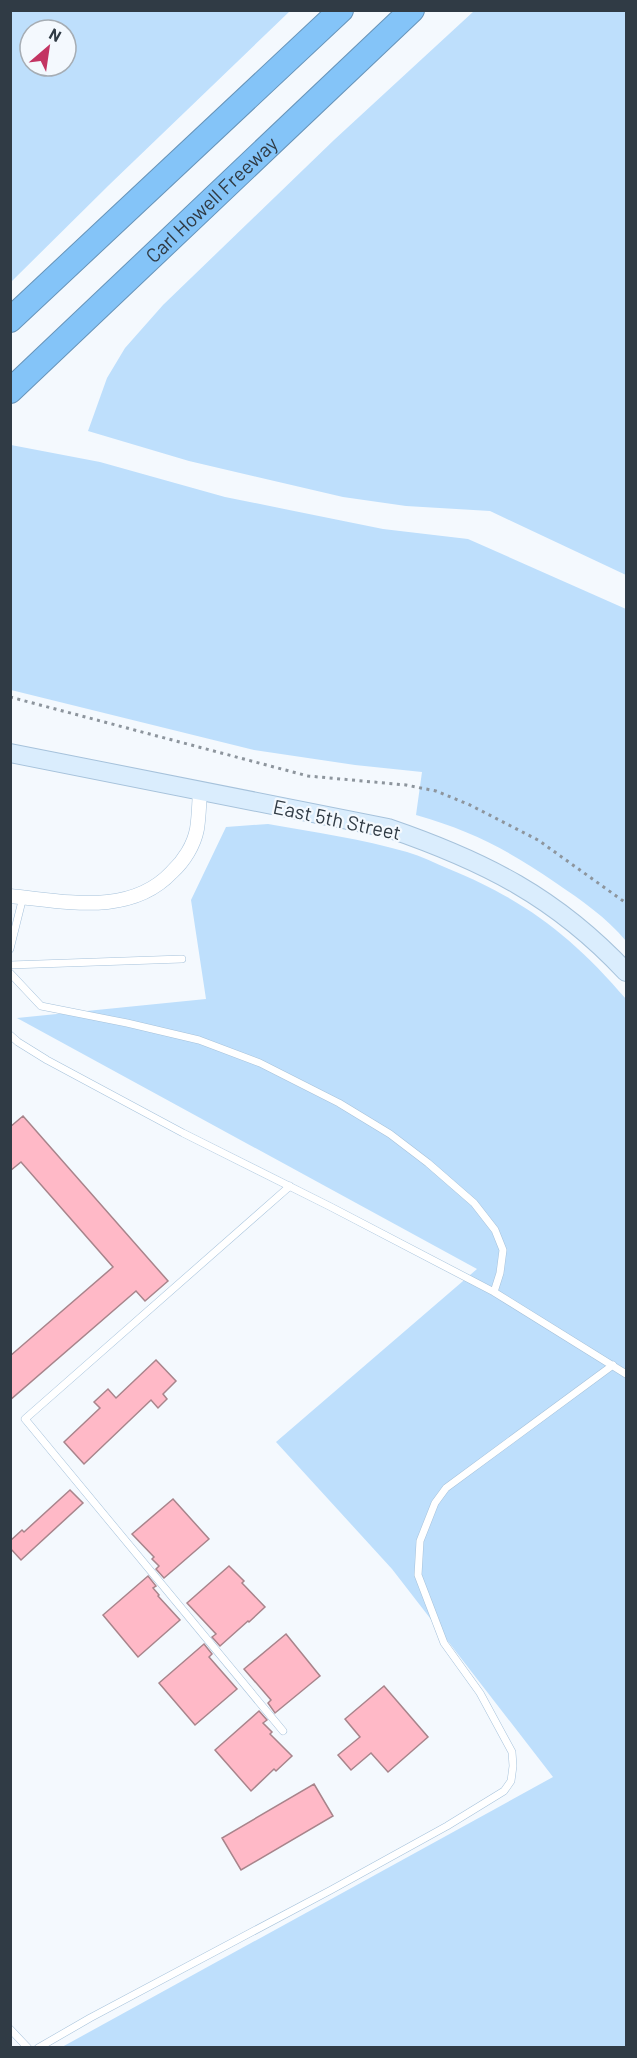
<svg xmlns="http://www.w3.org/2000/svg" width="637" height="2058" viewBox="0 0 637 2058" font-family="Barlow,sans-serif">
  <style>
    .green { fill: #bedffc; fill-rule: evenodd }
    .building { fill: #ffb9c7; stroke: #a8848b; stroke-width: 1.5 }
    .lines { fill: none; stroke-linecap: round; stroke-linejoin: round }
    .lane-casing { stroke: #a6c2db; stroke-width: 8 }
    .street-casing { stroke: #a6c2db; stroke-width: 15 }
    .secondary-casing { stroke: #a6c2db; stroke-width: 20 }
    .highway-casing { stroke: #6794b9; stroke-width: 26 }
    .path { stroke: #8d959d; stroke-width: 3; stroke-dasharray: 3 4.5; stroke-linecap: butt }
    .lane { stroke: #fff; stroke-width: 7 }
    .street { stroke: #fff; stroke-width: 14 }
    .secondary { stroke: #daedfd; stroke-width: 18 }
    .highway { stroke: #84c4f8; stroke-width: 24 }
    .labels { text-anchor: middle; stroke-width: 4.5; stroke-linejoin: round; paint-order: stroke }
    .street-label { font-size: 20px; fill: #303b45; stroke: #f4f9fe }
  </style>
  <rect width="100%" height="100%" fill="#f4f9fe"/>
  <path class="green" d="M10,11l1,-1 279,1 -181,174 -98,97zM30,30h36v36h-36z
    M474,11h152v564l-136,-64 -84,-5 -63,-9 -154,-36 -101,-30 19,-53 18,-30 38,-43 171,-165z
    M11,445l89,17 125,35 158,32 85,10 158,70v332c-20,-24 -45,-41 -70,-58 -48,-33 -84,-52 -140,-68l6,-43 -67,-7 -101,-15 -243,-60z
    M268,824c46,8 94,15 139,28 14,4 28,11 42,17 76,31 124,68 177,130v1048h-564l491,-270 -161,-208 -116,-127 201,-173 -460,-251 189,-19 -15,-99 35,-73z"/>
  <path class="building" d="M23,1116l145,165 -23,20 -9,-10 -126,109v-44l103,-89 -92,-105 -11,9v-44z
    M156,1360l20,21 -13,13 4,5 -9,9 -7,-8 -67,64 -20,-22 36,-34 -6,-6 14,-13 8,9z
    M70,1490l13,13 -62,57 -11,-12v-7l12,-11 2,2z
    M173,1499l36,40 -45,39 -8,-9 3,-3 -7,-7 2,-2 -22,-23z
    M229,1566l15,15 -2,2 23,24 -16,15 -1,-1 -28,25 -8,-9 4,-3 -29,-31z
    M148,1576l8,10 -3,2 6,7 -1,1 22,24 -42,37 -35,-42z
    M286,1634l34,42 -45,37 -7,-10 3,-3 -27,-31z
    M204,1644l8,10 -3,3 28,32 -42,36 -36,-42z
    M384,1686l44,51 -40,35 -17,-19 -20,17 -13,-15 22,-18 -15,-18z
    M259,1711l8,9 -4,3 9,9 -2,2 22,22 -16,15 -2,-2 -23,22 -36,-41z
    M314,1784l19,32 -92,54 -19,-32z"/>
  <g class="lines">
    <g class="lane-casing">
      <path id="lane" d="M10,949l13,-52
        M10,965l172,-6
        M10,973l31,33 86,17 72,17 61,23 79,40 51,31 38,29 46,40 21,27 8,20 -3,23 -6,19
        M10,1035l8,7 29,18 136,73 148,74 163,85 132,82
        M283,1731l-258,-312 265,-233
        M10,2029l18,19
        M38,2048l52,-30 241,-128 116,-64 57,-35 7,-10 2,-15 -1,-14 -32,-59 -36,-50 -26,-68 2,-34 15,-38 11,-15 167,-123"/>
    </g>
    <g class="street-casing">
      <path id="street" d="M10,896c54,5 120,21 162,-24 12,-11 22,-27 25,-43 2,-12 2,-25 3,-37"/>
    </g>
    <g class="secondary-casing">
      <path id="secondary" d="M10,753l378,75c96,33 168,69 238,144"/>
    </g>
    <g class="highway-casing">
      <g id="highway">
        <path d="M10,320l331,-310"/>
        <path id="s1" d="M10,391l402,-381"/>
      </g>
    </g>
    <path class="path" d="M10,697l298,79 98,9 30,6 34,14 68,35 88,63"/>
    <use href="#lane" class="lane"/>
    <use href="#street" class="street"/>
    <use href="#secondary" class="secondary"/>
    <use href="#highway" class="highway"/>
  </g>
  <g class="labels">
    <g class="street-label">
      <text dy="7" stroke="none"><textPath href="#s1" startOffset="278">Carl Howell Freeway</textPath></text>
      <text transform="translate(337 820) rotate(12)" y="7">East 5th Street</text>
    </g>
  </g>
  <rect width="637" height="2058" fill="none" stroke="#303b45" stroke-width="24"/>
  <g transform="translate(48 48) rotate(29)"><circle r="28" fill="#f4f9fe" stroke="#a6adb4" stroke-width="1.5"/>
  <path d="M0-4.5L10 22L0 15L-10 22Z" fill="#c33563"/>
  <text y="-9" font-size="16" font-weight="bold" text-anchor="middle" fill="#303b45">N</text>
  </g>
</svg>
